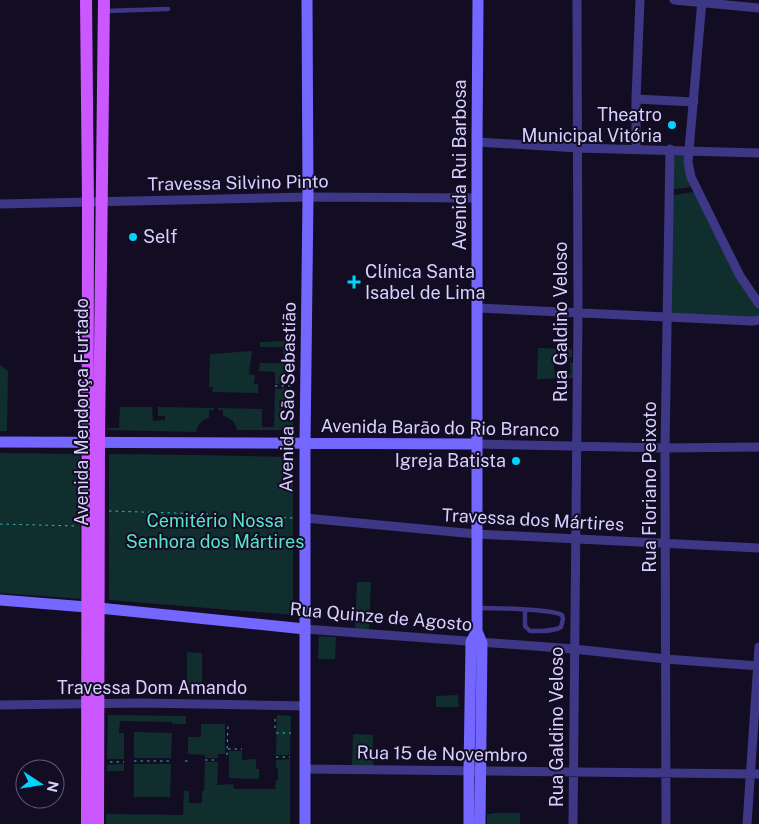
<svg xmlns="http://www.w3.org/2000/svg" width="759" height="824" viewBox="0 0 759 824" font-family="'Public Sans',sans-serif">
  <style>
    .green { fill: #102e2e }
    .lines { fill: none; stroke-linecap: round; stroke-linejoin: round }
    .path { stroke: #2ab9b9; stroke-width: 1; stroke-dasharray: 2.5 4; stroke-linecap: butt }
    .lane { stroke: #3e3785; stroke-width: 4.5 }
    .street { stroke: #3e3785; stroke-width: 9 }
    .secondary { stroke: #7467ff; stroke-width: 11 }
    .primary { stroke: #ca57ff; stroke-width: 12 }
    .poi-dot { fill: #00d4fb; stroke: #130d24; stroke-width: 2 }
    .labels { text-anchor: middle; stroke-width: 4; stroke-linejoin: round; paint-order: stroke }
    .poi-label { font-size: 18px; fill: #d8d0ff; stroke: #130d24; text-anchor: end }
    .street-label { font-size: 18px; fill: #d8d0ff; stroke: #130d24 }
    .park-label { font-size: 18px; fill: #58e4c9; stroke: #130d24 }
  </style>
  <rect width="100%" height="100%" fill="#130d24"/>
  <path class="green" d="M674,154h11l7,33 -18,2z
    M695,192l13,30 29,56 22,32v6l-6,1 -82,-4 2,-118z
    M282,313h9v11h-9z
    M291,341l1,42 -17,1v-12l-16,-1 1,-8h23v-16h-23v-5z
    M538,348l34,1v8l-19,3 2,15 16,-1 -1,-11h3v15l-36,1z
    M252,351l-3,23 6,1 -1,9h4v9l-46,-1 1,-5h-4l1,-33z
    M0,365l8,6 -1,60h-7z
    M292,388l1,42h-56c-2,-8 -6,-12 -14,-14v-6h-5v-2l44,1v18h12l1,-38z
    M120,407h32l1,14 12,-1v-4h-7v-9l56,1v2h-5v8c-7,1 -12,8 -13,14l-89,-2v-2h12z
    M0,453l80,1 1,145 -81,-6z
    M109,454l90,1 93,2 1,3v155l-184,-15z
    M357,582h14l-2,48 -14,-1z
    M319,636l17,1 -1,22h-17z
    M187,652l15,1v40l-15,1z
    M458,695l1,12h-23v-11z
    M108,715l78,1v8h-14v-2l-52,-1 -1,12h5v26h-17z
    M277,715l14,1 -1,39h-14z
    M201,724h24v30h-7v4h-13v-3l-17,-1v-17h13z
    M134,732l38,1 -1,25h-37z
    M353,734l20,1v31l-21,-1z
    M229,751h13v9l14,-1v10h3v10l-30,-1z
    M290,759v65h-184v-10l77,1 1,-24h5v12h13v-12h2l1,-29h13l-1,23 16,-1 1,5h41l1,-9h2v-12l-2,-1v-7z
    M124,764v7h-17v-6z
    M134,764h37l-1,33h-36z
    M493,813h27v11h-33v-10h6z"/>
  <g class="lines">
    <path class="path" d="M275,386h17
      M109,511l99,3
      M238,516l55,2
      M0,524l76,2
      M275,728v-13
      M276,733h15
      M228,749h14
      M227,755l1,-31
      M276,757h14
      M205,760h13
      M134,761h37
      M185,761h3
      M110,762h14"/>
    <path class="lane" d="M105,11l63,-2
      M478,608c15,0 74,1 84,7l1,4 -2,8c-9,5 -21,4 -31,4l-5,-5v-16"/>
    <path class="street" d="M674,0l85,8
      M702,0l-14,162 3,15 28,57 21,42 19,28
      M636,99l58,3
      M477,142l101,6 181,5
      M636,149v-50l4,-99
      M0,204l308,-7 169,1
      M477,308l275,13 7,-1
      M477,444l188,4 94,-1
      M305,518l171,16 283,14
      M305,629l269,20 92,10 93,7
      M0,705l141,-2 164,3
      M305,769l454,5
      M573,824l5,-511 -1,-313
      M666,824l-1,-376 5,-299
      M747,824l12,-177"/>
    <path class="secondary" d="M478,0l-1,142v489l5,12 -2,181
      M0,442l477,2
      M0,600l99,8 206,21
      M305,824v-380l3,-247 -1,-197
      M469,824v-53l2,-129 6,-11"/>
    <path class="primary" d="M86,0l2,203 -1,621
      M98,824l1,-382 5,-442"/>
  </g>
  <g class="poi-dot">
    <circle cx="672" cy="125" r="5"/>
    <circle cx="133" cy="237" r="5"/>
    <path d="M351.5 274.5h5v5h5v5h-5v5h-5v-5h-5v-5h5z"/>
    <circle cx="516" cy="461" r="5"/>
  </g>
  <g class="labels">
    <g class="poi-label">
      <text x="662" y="121">Theatro<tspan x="662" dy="21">Municipal Vitória</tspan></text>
      <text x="143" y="243" text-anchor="start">Self</text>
      <text x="365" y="278" text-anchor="start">Clínica Santa<tspan x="365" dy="21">Isabel de Lima</tspan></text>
      <text x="506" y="467">Igreja Batista</text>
    </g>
    <g class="street-label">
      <text transform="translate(460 165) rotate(-90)" y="6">Avenida Rui Barbosa</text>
      <text transform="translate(238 183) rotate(-1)" y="6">Travessa Silvino Pinto</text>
      <text transform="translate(561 322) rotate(-90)" y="6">Rua Galdino Veloso</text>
      <text transform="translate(288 397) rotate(-89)" y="6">Avenida São Sebastião</text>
      <text transform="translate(82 412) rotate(-90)" y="6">Avenida Mendonça Furtado</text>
      <text transform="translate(440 428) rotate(1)" y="6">Avenida Barão do Rio Branco</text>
      <text transform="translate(650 487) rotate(-90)" y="6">Rua Floriano Peixoto</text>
      <text transform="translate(533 520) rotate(3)" y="6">Travessa dos Mártires</text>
      <text transform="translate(381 617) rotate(5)" y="6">Rua Quinze de Agosto</text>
      <text x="152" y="694">Travessa Dom Amando</text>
      <text transform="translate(557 727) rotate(-90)" y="6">Rua Galdino Veloso</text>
      <text transform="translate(442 754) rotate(1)" y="6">Rua 15 de Novembro</text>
    </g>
    <g class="park-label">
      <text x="215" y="527">Cemitério Nossa<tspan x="215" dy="21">Senhora dos Mártires</tspan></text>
    </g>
  </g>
  <g transform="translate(40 784) rotate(102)"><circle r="24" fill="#130d24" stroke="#625b7c"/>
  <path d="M0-4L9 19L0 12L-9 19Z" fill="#00d4fb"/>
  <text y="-8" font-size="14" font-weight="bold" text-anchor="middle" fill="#d8d0ff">N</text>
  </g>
</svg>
